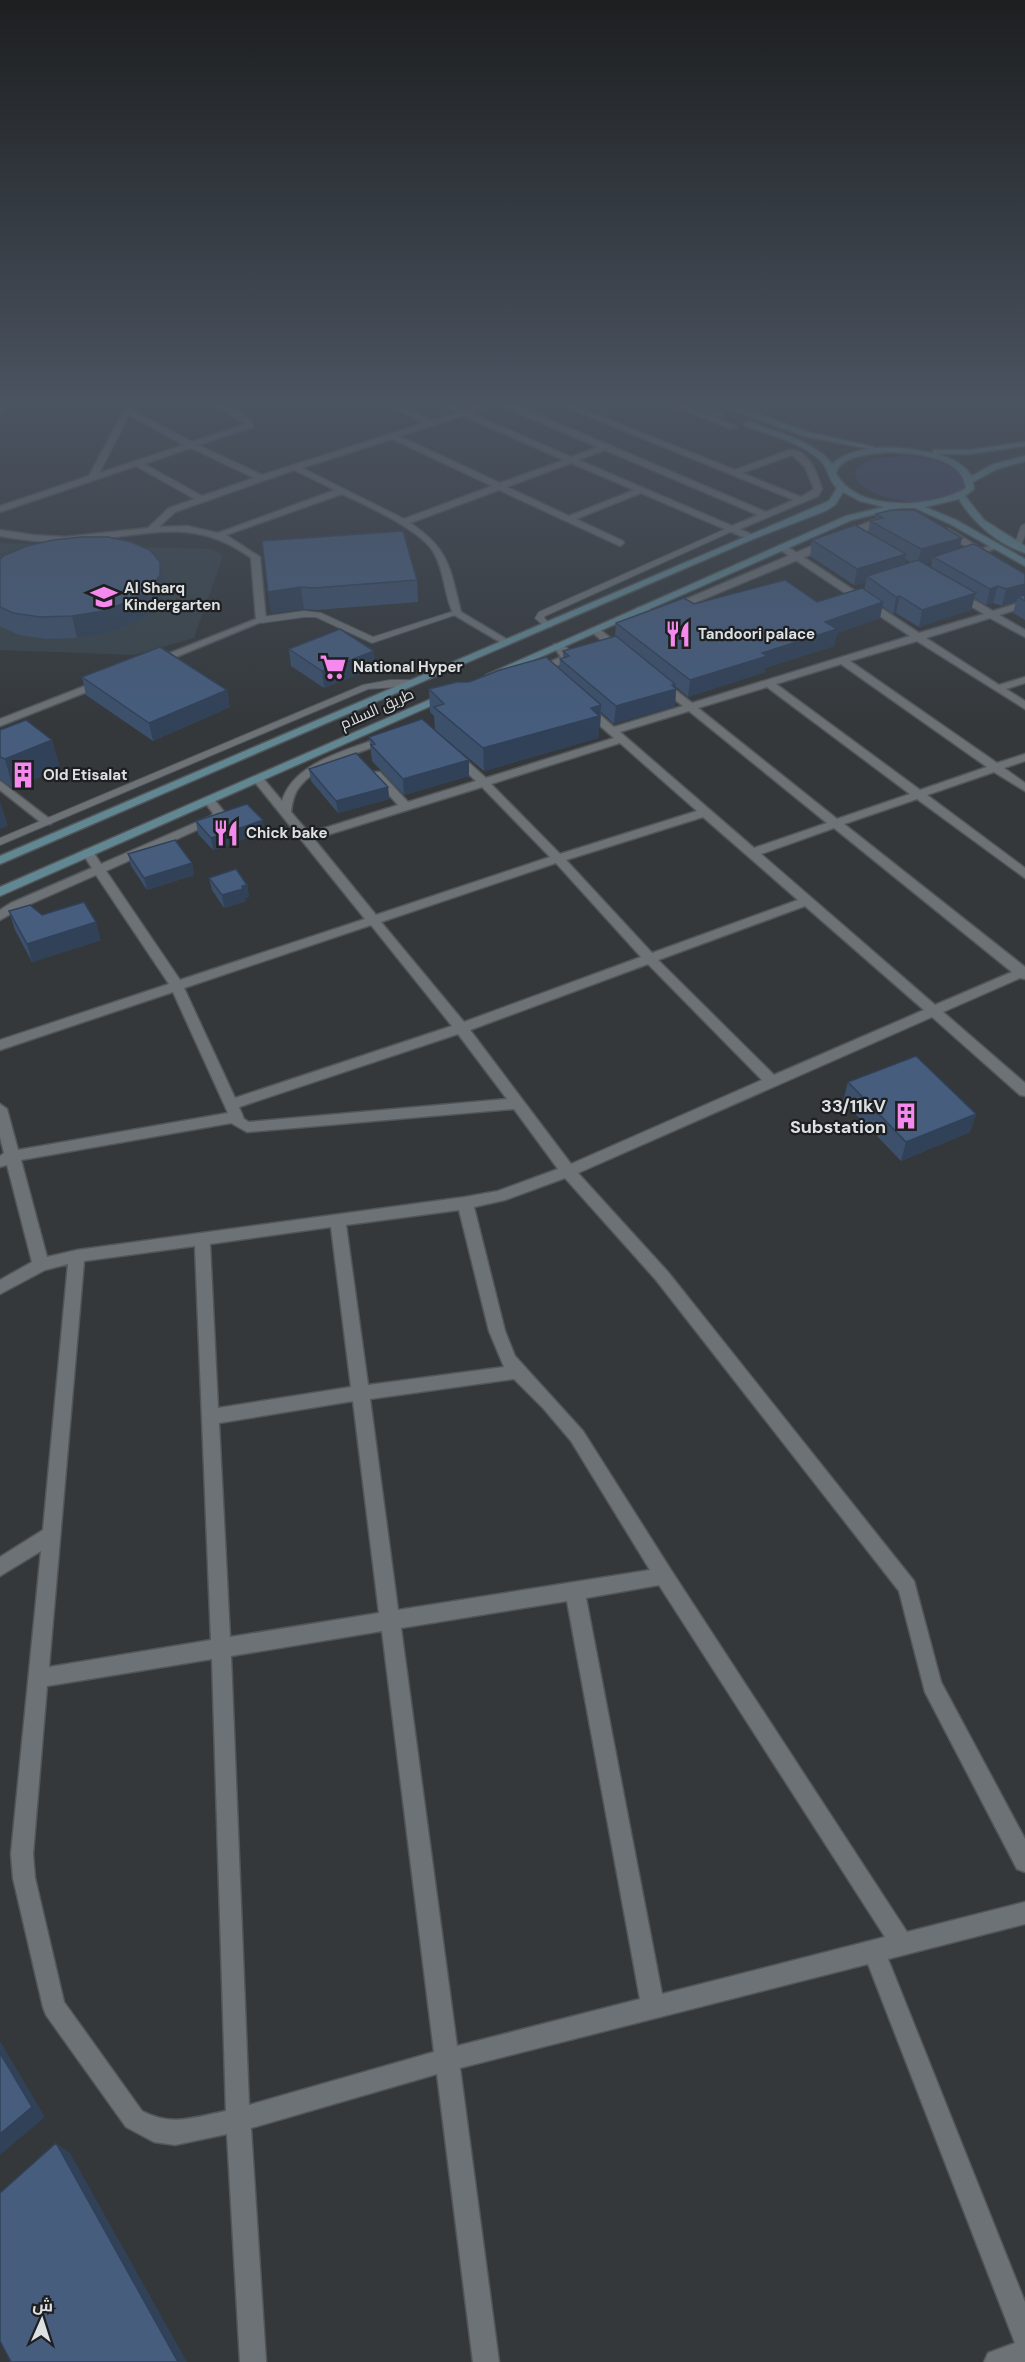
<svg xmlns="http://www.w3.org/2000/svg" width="1025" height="2362" viewBox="0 0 1025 2362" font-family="'DM Sans',Cairo,sans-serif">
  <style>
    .built { fill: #39444b }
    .green { fill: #3f4666 }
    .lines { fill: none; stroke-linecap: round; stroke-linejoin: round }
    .service-casing { stroke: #525659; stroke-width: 2 }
    .minor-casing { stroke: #525659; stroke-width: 3 }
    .tertiary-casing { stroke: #525659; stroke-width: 3 }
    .secondary-casing { stroke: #525659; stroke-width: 3 }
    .service { fill: #6d7276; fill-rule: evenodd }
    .minor { fill: #6d7276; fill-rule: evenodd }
    .tertiary { fill: #6d7276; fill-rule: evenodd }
    .secondary { fill: #618793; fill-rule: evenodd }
    .wall { fill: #3c506c; fill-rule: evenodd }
    .shaded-wall { fill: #314158 }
    .building { fill: #465d7e; stroke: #314158; stroke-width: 1.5 }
    .labels { text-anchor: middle; stroke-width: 4.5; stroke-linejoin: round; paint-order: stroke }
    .far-poi-label { font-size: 15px; font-weight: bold; fill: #dee1e3; stroke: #1d1f21; text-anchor: start }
    .far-street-label { font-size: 15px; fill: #dee1e3; stroke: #1d1f21 }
    .poi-label { font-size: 18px; font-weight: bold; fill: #dee1e3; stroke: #1d1f21; text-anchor: end }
  </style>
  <rect width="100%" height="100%" fill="#34383b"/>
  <path class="built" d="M0,543l212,6 11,7 -29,82 -60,17 -134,-5z"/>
  <path class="green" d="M903,456c23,2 52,4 65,25 -7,32 -113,25 -113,-10 12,-14 31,-14 48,-15z"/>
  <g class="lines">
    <g class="service-casing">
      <path id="service" d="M6,399h7l-13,15v-7z
        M1025,524v11l-4,10 -7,2 7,-21z
        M730,527l7,2 -192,87 -1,2 8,7 -1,2h-6l-10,-9 4,-6z
        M304,611l17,2 52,24 81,-26 7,2 -89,30 -56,-26h-12l-43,6 -4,-3 4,-3z
        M390,680h21l5,3c-7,4 -37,5 -48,6l-368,156v-7l363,-153z"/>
    </g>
    <g class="minor-casing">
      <path id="minor" d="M130,399h8l-6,11 60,32 54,-18 -44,-25c14,0 49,15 52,28l-56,18 64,30 163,-52 -50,-24h11l46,22 25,-8 -30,-14h11l26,11 26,-11h11l265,113 28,-12 -248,-101h11l178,71 54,-20c20,-1 28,23 33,39l-4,7 -78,33 13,6 1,2 -4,3 -109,-47 -65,26 47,22 1,2 -4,3 -121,-56 -89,33c40,26 40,46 51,89l47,28v4l-3,1 -51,-30c-10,-19 -9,-43 -20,-62 -12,-23 -69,-48 -92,-59l-116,41 34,22 6,63 -112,46 -5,-3 1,-2 106,-42 -5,-61c-59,-44 -107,-21 -173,-17 -26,2 -52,0 -78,-5v-6l33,5 32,2 83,-9 21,-20 26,-9 -59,-33 -136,46v-6l89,-30zM494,403l104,44 -27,10 -101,-44zM129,415l55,30 -85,28zM463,416l101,44 -64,23 -101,-47zM392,439l100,47 -88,33 -102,-51zM191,448l63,30 -52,18 -58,-32zM605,450l153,65 -26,11 -154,-66zM792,455l13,12 9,22 -13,8 -59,-24zM571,463l63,27 -65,26 -62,-29zM294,470l41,20 -117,43 -31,-7 -28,1 16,-15z
        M321,399h43l-4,2h-35z
        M657,399h11l70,28 -7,2z
        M779,545h6l134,88 65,-19 -30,-18v-4h6l33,19 32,-10v6l-26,8 26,15v7l-35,-19 -64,20 73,47 26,-8v6l-19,6 19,12v8l-108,-68 -67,20 147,102 28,-9v7l-21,7 21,15v8l-31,-19 -67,23 98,73v10l-108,-79 -73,25 181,143v12l-5,-1 -77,34 82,71v13l-5,-1 -88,-78 -354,156 90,99 246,309 27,101 84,157v33l-8,-3 -92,-177 -26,-101 -243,-311 -91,-102 -60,22 -31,7 31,124 10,25 68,75 88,139 236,362 118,-30v22l-137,35 137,343v60h-41l4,-9 27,-10 -147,-379 -408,104 39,294h-26l-36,-288 -186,54 15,234h-26l-13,-228 -52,11 -21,-3 -28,-15 -80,-112 -3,-8 -30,-129 -2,-24 30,-303 -41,25v-19l43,-27 25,-266 -23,6 -45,24v-14l32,-18 -25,-97 -7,2v-11l4,-3 -4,-16v-33l7,5 11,41 210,-37 -55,-121 -173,58v-10l169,-56 -73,-109 -77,34 -19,11v-10l11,-7 81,-35 -10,-15 2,-3h8l9,14 110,-48 2,-3 -10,-13 6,-3 4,1 12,15 -6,7 -113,51 74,109 185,-61 -111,-138v-4h8l20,24c12,-40 68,-51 102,-65h8v4c-27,11 -73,23 -92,46 -6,7 -8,17 -9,26l18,21 89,-28 -26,-29v-4h8l28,30 68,-21 -26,-24v-4h8l28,25 128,-40 -32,-28v-4h8l24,21 69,-21 -27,-21v-4h8l28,22 218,-67 -131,-87zM841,664l146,103 -67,23 -144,-106zM767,687l143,107 -73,25 -139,-111zM689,711l138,112 -73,25 -134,-116zM620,743l77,68 -137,43 -69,-70zM482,787l68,70 -174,58 -62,-76zM703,817l95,83 -146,53 -86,-93zM834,828l178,144 -77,33 -174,-151zM556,863l85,94 -177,65 -83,-100zM805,906l119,104 -150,65 -116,-115zM371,925l81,101 -217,72 -51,-110zM648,964l114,116 -191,84 -101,-134zM458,1034l49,65 -258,23 -5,-3 -5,-12zM514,1109l44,60 -60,22 -33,6 -388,53 -30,7 -26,-97 210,-37 16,9zM459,1210l30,121 15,36 -136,18 -22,-160zM331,1227l20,160 -133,21 -8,-164zM195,1246l16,394 -162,27 35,-406zM514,1379l29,29 28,33 79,129 -252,40 -28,-211zM353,1401l26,212 -149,24 -11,-214zM659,1585l226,352 -223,57 -76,-396zM567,1601l73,398 -183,47 -56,-418zM382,1631l52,421 -185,53 -18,-449zM212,1659l14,452c-31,6 -54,16 -84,0l-78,-109 -29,-124 -2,-24 14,-168z
        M992,545l7,2 -31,12 -8,-2z
        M592,628h6l26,21v4h-8l-24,-21z
        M554,644h8l8,7v9l-31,14h-8v-4l30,-13 -8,-11z
        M103,679l4,1v4l-107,42v-7z
        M0,781l51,39v4h-8l-43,-34z"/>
    </g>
    <g class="tertiary-casing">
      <path id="tertiary" d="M888,516l4,3 -1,2 -228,95 -11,2 -18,-8 5,-3 19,4 213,-90z
        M943,529h6l43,26 -8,2 -41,-24z"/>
    </g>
    <g class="secondary-casing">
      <path id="secondary" d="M676,399h11l37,15 -7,2z
        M704,399h12l92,33 66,15 -4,2 -67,-13z
        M745,422h6c26,11 64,19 81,42 26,-22 70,-18 101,-11v-3h37l55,-8v4l-55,8h-33c15,4 26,10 35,22l19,-11 34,-9v5l-28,8 -24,13 1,7 -9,7 19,24 41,26v7c-27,-9 -52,-30 -66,-54l-34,8 31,13 69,39v7l-75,-42 -35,-16h-16l-47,12 -357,157 -9,-2 360,-159 38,-9 -24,-6 -17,-9 -8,13 -10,6 -72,28 -753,325v-8l829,-355 8,-13c-9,-8 -8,-20 -17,-28 -19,-18 -51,-25 -75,-34zM888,452c26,2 74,3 78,36 -32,20 -111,25 -130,-15 5,-18 36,-19 52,-21z
        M447,692l5,3 -1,2 -451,199v-9z"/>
    </g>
    <use href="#service" class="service"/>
    <use href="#minor" class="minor"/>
    <use href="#tertiary" class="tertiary"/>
    <use href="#secondary" class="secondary"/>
  </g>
  <path class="wall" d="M876,514l83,34 66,26v46l-12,-7 3,-11 -14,4 -9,-3 -7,2 -12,-7 -3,12 -52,17 -23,-14 -3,1 -11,-8 -2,12 -43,15 -3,13 -69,22v4l-77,25 -13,-11v2l1,1 -1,17 -61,18 -13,-12 -1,16h-1l-1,10 -114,33 -49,-41 -1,-14 -4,-4 -1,-23 130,-20 1,-10 3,-1v-7l52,-14 1,-14 78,-19 123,-2 47,-12 2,-8 -12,3 -44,-29 2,-16 56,-8 2,-11 5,-1zM905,559l6,3 -7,3zM932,561l-1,6 -7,-3z
    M262,541l155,39 1,22 -102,8 -12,-1 -33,4z
    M0,559l164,24v14l-10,14 -19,12 -27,10 -31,5 -31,1 -27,-4 -19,-9z
    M289,649l86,19 -51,20 -33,-22z
    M82,677l145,13 3,17 -77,34 -67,-46z
    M0,730l52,10 8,29 -47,19 -13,-8z
    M369,737l100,23v16l-65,19 -32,-34z
    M309,769l79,18 1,12 -51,14 -27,-32z
    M196,821l68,11 -51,18 -15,-16z
    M128,854l64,9 2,12 -47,15 -16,-24z
    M209,878l38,7 2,12 -4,1 1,3 -22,7 -12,-18z
    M9,911l33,4 59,25 -69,22 -17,-32z
    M848,1082l128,32 -6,18 -69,29 -58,-60z"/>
  <path class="shaded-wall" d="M962,538l-4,16 -25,3 -1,4 -15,5 4,-17z
    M906,554l-4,16 -35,6 -1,6 -12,3 3,-16z
    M160,562l4,21v14l-10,14 -19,12 -27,10 -31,5 -5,-22z
    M1025,584v16l-7,-3 -2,5 -14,4 4,-17z
    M998,586l-5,17 -7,2 4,-16z
    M301,587l3,22 -33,4 -3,-21z
    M976,593l-5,17 -52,17 3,-17z
    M900,596l-4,17 -3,1 3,-17z
    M883,602l-3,16 -43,15 -3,13 -69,22v4l-77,25 2,-17 72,-27 63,-31z
    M374,651l1,17 -51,20 -2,-17z
    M675,684v5h1l-1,17 -61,18 2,-18z
    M227,690l3,17 -77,34 -4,-18z
    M601,705l-1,23h-1l-1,10 -114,33 -1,-23 108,-40z
    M52,740l8,29 -47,19 -8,-29z
    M469,760v16l-65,19 -1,-16z
    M388,787l1,12 -51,14 -2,-12z
    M0,801l8,25 -8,3z
    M263,820l1,12 -51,18 -2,-12z
    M192,863l2,12 -47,15 -3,-12z
    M247,885l2,12 -4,1 1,3 -22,7 -2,-13z
    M96,922l5,18 -69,22 -5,-18z
    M976,1114l-6,18 -69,29 5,-19z
    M0,2041l45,76 -45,38z
    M56,2143l14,10 117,209h-9z"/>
  <path class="building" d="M891,510h24l47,28 -41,11 -51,-28 13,-3 -7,-4z
    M855,525l51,29 -49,15 -45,-29z
    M403,531l14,49 -103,8 -13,-1 -33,5 -6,-51z
    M81,537h27l23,5 19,8 10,12v13l-10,14 -20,12 -27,10 -31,5 -32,1 -27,-4 -13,-6v-48l5,-4 22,-9 26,-6z
    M973,544l5,2 47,28v10l-19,5 -8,-3 -8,3 -57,-32z
    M918,560l58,33 -54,17 -22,-14 -4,1 -29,-21z
    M785,580l32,22 45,-14 21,14 -58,20 12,7 -75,24 5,3 -77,24 -74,-57 68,-25 10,6z
    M1025,594v7l-7,-4z
    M340,629l34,22 -52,20 -33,-22z
    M616,636l59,48 -3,1 4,4 -60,17 -56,-47 9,-3 -6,-5z
    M160,647l67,43 -78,33 -67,-46z
    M546,657l55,48 -10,3 8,8 -116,32 -49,-41 10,-3 -15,-15 28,-7h12l31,-12z
    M422,719l47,41 -66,19 -32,-34 4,-1 -6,-7z
    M26,720l26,20 -47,19 -5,-2v-27z
    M356,753l32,34 -52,14 -27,-32z
    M247,804l16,16 -52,18 -15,-17z
    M175,840l17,23 -48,15 -16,-24z
    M236,869l11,16 -5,1 1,3 -21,6 -13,-17z
    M84,902l12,20 -69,22 -18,-33 21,-6 12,10z
    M916,1056l60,58 -70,28 -58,-60z
    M0,2053l32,54 -32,27z
    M56,2143l122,219h-167l-11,-21v-148z"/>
  <linearGradient id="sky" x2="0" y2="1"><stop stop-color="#1d1f20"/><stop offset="0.55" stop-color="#4a5360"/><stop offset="1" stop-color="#4a5360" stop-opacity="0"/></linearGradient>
  <rect width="1025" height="730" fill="url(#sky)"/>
  <defs>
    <g id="school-bare" transform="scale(2.07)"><path d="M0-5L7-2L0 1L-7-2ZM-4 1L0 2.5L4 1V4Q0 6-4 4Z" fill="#f689ed" stroke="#1d1f21" stroke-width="2.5" paint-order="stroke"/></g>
    <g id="restaurant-bare" transform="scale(2.07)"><path d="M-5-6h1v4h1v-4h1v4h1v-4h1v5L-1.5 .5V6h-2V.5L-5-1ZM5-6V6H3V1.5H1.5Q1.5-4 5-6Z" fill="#f689ed" stroke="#1d1f21" stroke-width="2.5" paint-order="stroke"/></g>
    <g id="supermarket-bare" transform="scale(2.07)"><path d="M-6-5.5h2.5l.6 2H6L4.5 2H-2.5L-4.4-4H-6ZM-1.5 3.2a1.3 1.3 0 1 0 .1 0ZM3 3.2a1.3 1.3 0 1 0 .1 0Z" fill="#f689ed" stroke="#1d1f21" stroke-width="2.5" paint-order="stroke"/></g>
    <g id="building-bare" transform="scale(2.07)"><path d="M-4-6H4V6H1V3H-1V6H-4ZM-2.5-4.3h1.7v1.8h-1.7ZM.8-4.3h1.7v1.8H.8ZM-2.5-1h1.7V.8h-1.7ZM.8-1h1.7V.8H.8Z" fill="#f689ed" stroke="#1d1f21" stroke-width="2.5" paint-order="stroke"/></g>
  </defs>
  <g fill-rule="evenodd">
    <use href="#school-bare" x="104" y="597"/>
    <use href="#restaurant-bare" x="678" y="634"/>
    <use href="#supermarket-bare" x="333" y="667"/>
    <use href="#building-bare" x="23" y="775"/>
    <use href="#restaurant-bare" x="226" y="833"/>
    <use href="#building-bare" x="906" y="1116"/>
  </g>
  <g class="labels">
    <g class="far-poi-label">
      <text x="124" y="593">Al Sharq<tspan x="124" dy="17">Kindergarten</tspan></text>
      <text x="698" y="639">Tandoori palace</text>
      <text x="353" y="672">National Hyper</text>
      <text x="43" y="780">Old Etisalat</text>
      <text x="246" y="838">Chick bake</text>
    </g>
    <g class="far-street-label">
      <text transform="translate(377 709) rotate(-24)" y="5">طريق السلام</text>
    </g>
    <g class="poi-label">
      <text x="886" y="1112">33/11kV<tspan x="886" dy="21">Substation</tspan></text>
    </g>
  </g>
  <g transform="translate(42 2320) rotate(3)" stroke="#1d1f21" stroke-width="4.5" paint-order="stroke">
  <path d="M0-4.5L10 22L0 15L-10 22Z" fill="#dee1e3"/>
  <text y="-9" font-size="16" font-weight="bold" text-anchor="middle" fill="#dee1e3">ش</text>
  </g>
</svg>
